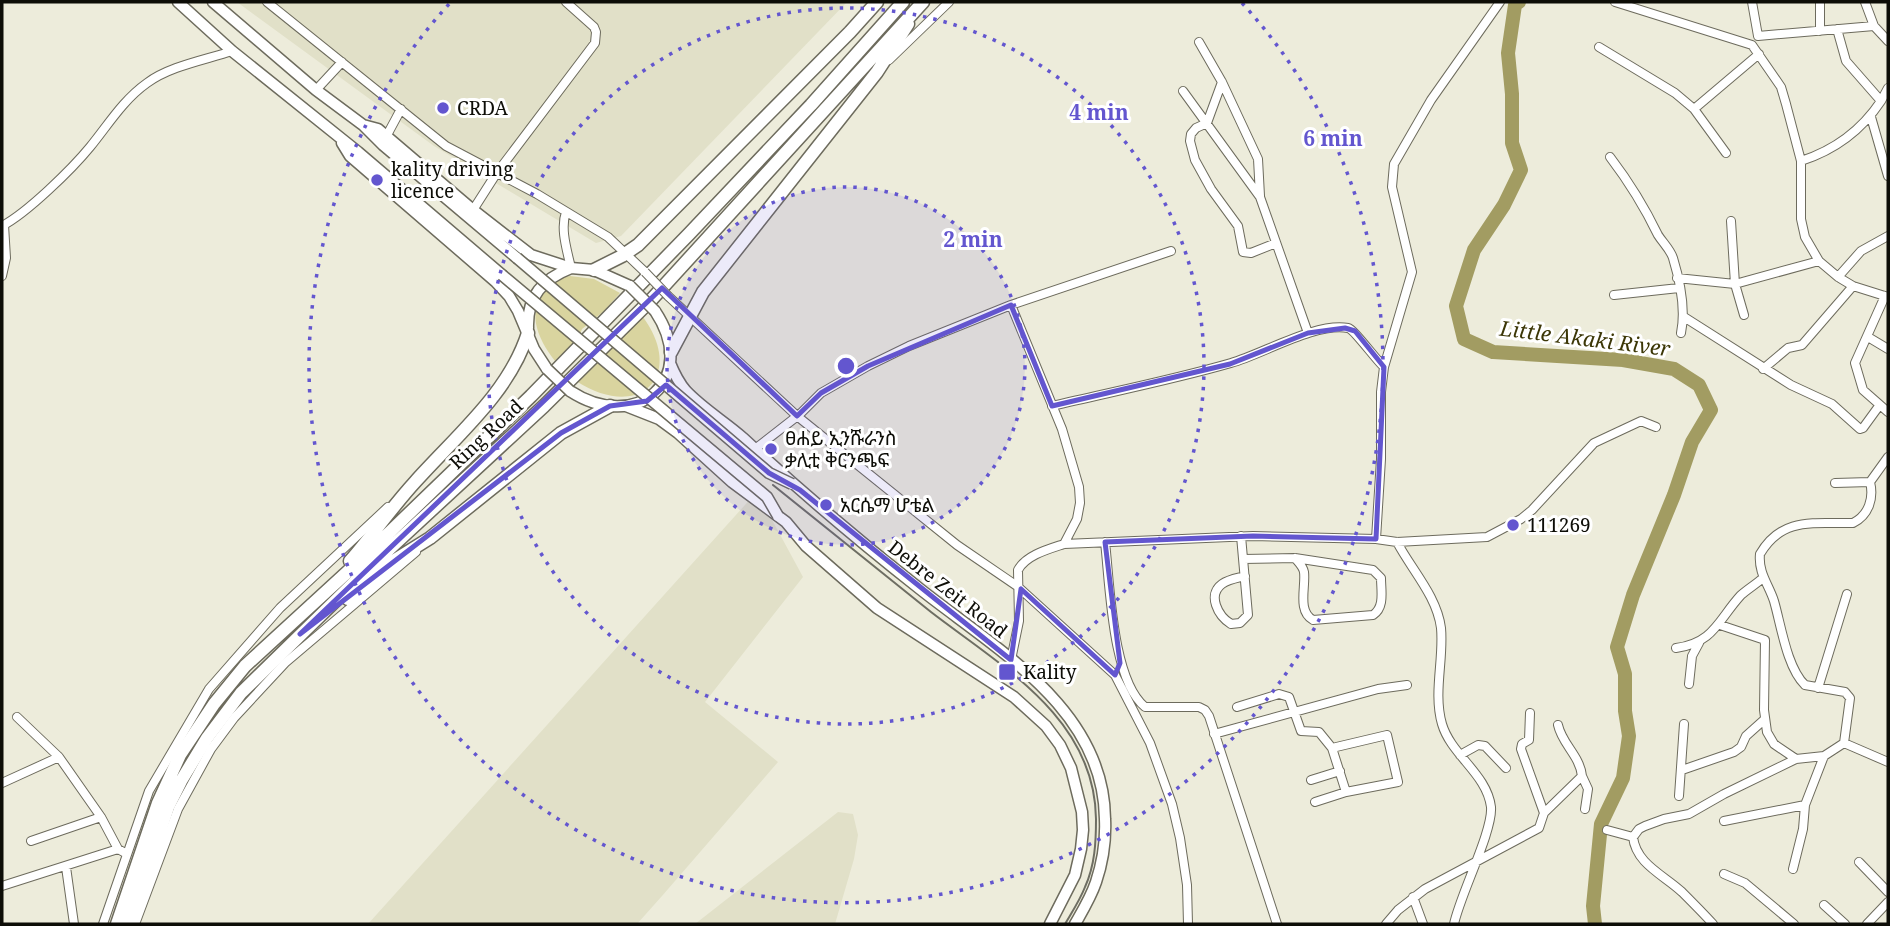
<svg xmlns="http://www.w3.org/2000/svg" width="1890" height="926" viewBox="0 0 1890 926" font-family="'Noto Serif','Noto Sans Ethiopic',serif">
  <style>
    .built { fill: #e1e0c8 }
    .green { fill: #d9d49f }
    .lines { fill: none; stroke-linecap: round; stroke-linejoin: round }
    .river { stroke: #a29c62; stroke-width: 14 }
    .minor-casing { stroke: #6d6b5d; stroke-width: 10 }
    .major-casing { stroke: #6d6b5d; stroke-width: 13 }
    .highway-casing { stroke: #6d6b5d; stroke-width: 15 }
    .minor { stroke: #fff; stroke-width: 8 }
    .major { stroke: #fff; stroke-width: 10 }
    .highway { stroke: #fff; stroke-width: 12 }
    .tram { stroke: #6e6e63; stroke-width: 2 }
    .minor-bridge-casing { stroke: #6d6b5d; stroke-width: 10; stroke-linecap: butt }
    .major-bridge-casing { stroke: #6d6b5d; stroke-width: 13; stroke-linecap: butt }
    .minor-bridge { stroke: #fff; stroke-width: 8 }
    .major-bridge { stroke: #fff; stroke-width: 10 }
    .marked { fill: none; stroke: #6356cf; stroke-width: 5; stroke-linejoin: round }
    .ring { fill: none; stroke: #6356cf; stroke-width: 3.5; stroke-dasharray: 3.5 7 }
    .poi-dot { fill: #6356cf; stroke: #fff; stroke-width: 2.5 }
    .labels { text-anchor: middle; stroke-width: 6; stroke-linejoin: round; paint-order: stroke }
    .poi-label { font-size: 19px; fill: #0d0d07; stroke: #fff; text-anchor: start }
    .street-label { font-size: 19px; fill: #0d0d07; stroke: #fff }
    .water-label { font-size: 21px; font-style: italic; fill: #3c3707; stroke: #fff }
    .centre { fill: #6356cf; stroke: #fff; stroke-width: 3.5 }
    .ring-label { font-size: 21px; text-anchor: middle; font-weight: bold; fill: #6356cf; stroke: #fff; stroke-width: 6; stroke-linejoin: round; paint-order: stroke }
  </style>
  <rect width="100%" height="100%" fill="#edecdb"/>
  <path class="built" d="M237,2h610l-226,234 -25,7 -162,-97z
    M753,496l18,22 32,59 -98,125 73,60 -116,134 -25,28h-269z
    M838,812l15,2 5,21 -4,24 -19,65h-140z"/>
  <path class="green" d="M570,276l24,3 26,14 -16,18 -22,18 -4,10 -23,22c-18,-23 -31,-53 -5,-75 7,-6 11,-9 20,-10z
    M640,313c48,61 1,110 -64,68z"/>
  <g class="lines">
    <path class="river" d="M1519,2l-4,3 -7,48 4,41v49l9,27 -17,35 -30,45 -18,56 8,33 29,13 130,8 51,9 25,16 12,25 -19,32 -18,53 -41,100 -16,52 8,27v37l4,25 -6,42 -22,46 -8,82 2,18"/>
    <g class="minor-casing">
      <path id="minor" d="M267,2l179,144 91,48 71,43 37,35
        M1615,2l137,43 29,42 5,17 15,57v58l4,18 14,24 19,16 15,9 35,11
        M1752,2l6,34 116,-10 14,15
        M1820,2v29
        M1865,2l9,24
        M1199,42l23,40 36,77 2,37
        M1599,47l76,46 19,16 32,44
        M889,60l60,-58
        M1222,82l-15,41 -11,5 -5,6 -1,7 5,19 16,29 27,37 5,26 8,1 25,-10
        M316,90l26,-28
        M1183,91l77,106 48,136
        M1881,101l7,-13
        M1694,109l65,-55
        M1871,117l17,59
        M386,137l15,-28
        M1610,157c19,25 34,49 48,78 5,8 12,14 15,23 7,23 13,51 8,75
        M1801,161c34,-11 60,-30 80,-60l-35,-40 -9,-32
        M473,210l23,-36 99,-131 1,-11 -2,-5 -28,-25
        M566,212c-6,17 1,38 5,56
        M1731,221l4,63 9,31
        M2,226c25,-13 70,-57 88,-79 18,-22 33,-47 57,-64 23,-17 58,-23 85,-32
        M2,276l4,-18 -2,-33
        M1838,277l23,-26 27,-15
        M1677,278l58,6 84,-23
        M1614,295l65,-7
        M668,296l129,120 160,129 60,41 98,89 35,68 22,61 8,34 7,47 1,39
        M1885,296l-30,67 8,27 25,22
        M1011,305l51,124 17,58 1,16 -3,16 -13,25
        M1684,317l107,68 41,19 28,25 3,-1 16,-22
        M1868,337l20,12
        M1763,369l25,-21 14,-3 51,-59
        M1052,406c59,-14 120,-26 179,-43 32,-9 85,-41 117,-35 6,1 28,32 36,39
        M755,449l45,-35 21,-21 47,-27 41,-20 102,-41 160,-54
        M1835,483l35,-1
        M1241,536l7,79 -8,8 -9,1c-13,-8 -24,-29 -9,-40 7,-5 16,-6 23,-8
        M1376,539l5,-80v-67l3,-25 28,-95 -20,-85 2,-23 37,-64 69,-98
        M1105,542c5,43 7,138 40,165h54l6,3 4,6 68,208
        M1397,542c14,27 40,54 44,86 3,31 -8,65 1,96 9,31 45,50 49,83 2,24 -31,88 -37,117
        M1243,559l52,-1 78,12 8,8c0,13 4,29 -8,37l-60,5c-16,-9 -7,-33 -9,-48 -1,-6 -6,-10 -9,-14
        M1720,625l45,15 -1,70 3,22 7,12 22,15
        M1676,648c38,-5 42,-28 65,-53 7,-6 15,-11 22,-17
        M1011,660l8,-39 -1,-51c8,-15 31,-21 46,-26l189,-8 123,3 21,3 90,-5 34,-18 11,-9 62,-67 47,-22 15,6
        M1689,684l3,-28 7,-13
        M1818,688l29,-94
        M1237,707l42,-13 10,3 12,34 18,1 13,16 55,-13 11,47 -52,10 -31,10
        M1530,713l-1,27 -7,4 -1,5 23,64
        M17,717l42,40
        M1214,734l164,-45 29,-4
        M1844,743l44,19
        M1332,748l14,44
        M1460,755l18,-10 7,1 21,22
        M1682,770l52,-18 7,-5 5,-11 19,-17
        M1582,776l6,13 -3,20
        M1311,780l29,-9
        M2,783l57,-26 42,60 17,32 9,5
        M1679,796l5,-72
        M1724,821l81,-16
        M1607,830l26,7
        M31,841l70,-24
        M1859,862l29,30
        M66,867l8,57
        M1793,869l10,-40 2,-24 19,-49
        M1724,874l21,9 49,41
        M2,886l116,-37
        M1413,897l10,27
        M1824,905l21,19
        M103,924l46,-133 60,-102 71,-81 108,-101
        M135,924l43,-115 33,-60 23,-31 51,-55 131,-111
        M1386,924l12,-14 27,-21 114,-61 5,-15 38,-37c-2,-20 -20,-32 -24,-51
        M1713,924c-10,-11 -20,-21 -31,-32 -18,-17 -46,-28 -49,-55l6,-8 6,-3 19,-7 25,-5 35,-20 72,-35 28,-3 20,-13 6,-45 -5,-6 -40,-7c-18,-17 -24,-60 -31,-84 -5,-16 -16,-28 -14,-47 22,-38 55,-30 93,-31 16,-8 21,-25 17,-41l18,-25
        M1867,924l21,-22"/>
    </g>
    <g class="major-casing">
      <path id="major" d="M178,2l54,49 126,101 144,123
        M213,2l103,88 47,35 20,20 134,113
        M363,125l15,4 95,81 58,45 40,13 23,2 36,16
        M342,143l8,13 146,126 13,14 9,15 16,38 13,20
        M528,328c-1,-32 15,-49 43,-60
        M670,363c4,10 9,20 16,28 17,18 39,31 57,47 57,53 116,103 177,151 77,61 184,120 185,230 1,21 -2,42 -9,63 -5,15 -13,28 -21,42
        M570,391c66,43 131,-11 85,-80
        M626,406l33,13 19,14 54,49 54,40 20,24 71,62 137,89 32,29 14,19 11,23 11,44 1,18 -2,19 -6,26 -25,49"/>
    </g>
    <g class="highway-casing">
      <path id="highway" d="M594,270l28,-14 16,-11 212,-213 27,-30
        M671,352l32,-60 174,-220 31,-48
        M350,561c22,-25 42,-54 65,-79 41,-46 94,-89 113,-149
        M348,599l42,-36 40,-25 131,-105 49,-27
        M117,924l41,-121 22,-48 34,-51 31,-38 121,-111 165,-159 158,-162 122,-129 92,-103
        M129,924l39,-117 13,-26 26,-43 34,-45 132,-129 171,-158 108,-107 271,-297"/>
    </g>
    <use href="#minor" class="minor"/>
    <use href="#major" class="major"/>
    <use href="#highway" class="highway"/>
    <path class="tram" d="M773,485c53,42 105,85 158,127 70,54 164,106 165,207 0,23 -1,46 -11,68 -5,13 -13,25 -20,37"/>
    <g class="minor-bridge-casing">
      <path id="minor-bridge" d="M645,272l23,24"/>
    </g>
    <g class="major-bridge-casing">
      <path id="major-bridge" d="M517,258l252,215 23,11
        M502,275l265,222 11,19
        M630,286l25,25
        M547,369l23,22"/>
    </g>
    <use href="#minor-bridge" class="minor-bridge"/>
    <use href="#major-bridge" class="major-bridge"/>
  </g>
  <path class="marked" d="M662,288l135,128 24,-23 47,-27 143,-61 41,101 178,-42 78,-31 37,-5 10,3 29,36 -8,172 -123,-3 -148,6 15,121 -5,12 -94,-86 -10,71 -211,-170 -31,-17 -103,-88 -19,16 -37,5 -49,27 -261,201z"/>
  <circle cx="846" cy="366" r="179" fill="#6356cf" fill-opacity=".12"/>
  <g class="ring">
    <circle cx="846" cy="366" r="179"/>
    <circle cx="846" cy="366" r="358"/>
    <path d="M1242 3A537 537 0 1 1 450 3"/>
  </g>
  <g class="poi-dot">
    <circle cx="443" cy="108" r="7"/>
    <circle cx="377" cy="180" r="7"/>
    <circle cx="771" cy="449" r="7"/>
    <circle cx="826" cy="505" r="7"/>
    <circle cx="1513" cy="525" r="7"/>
    <rect x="998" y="663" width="18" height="18" rx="3.5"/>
  </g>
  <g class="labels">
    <g class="poi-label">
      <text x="457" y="115">CRDA</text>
      <text x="391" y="176">kality driving<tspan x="391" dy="22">licence</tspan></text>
      <text x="785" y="445">ፀሐይ ኢንሹራንስ<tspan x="785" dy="22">ቃሊቲ ቅርንጫፍ</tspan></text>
      <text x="840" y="512">አርሴማ ሆቴል</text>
      <text x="1527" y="532">111269</text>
      <text x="1023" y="679">Kality</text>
    </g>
    <g class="street-label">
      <text transform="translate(486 434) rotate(-43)" y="7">Ring Road</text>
      <text transform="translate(948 589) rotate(38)" y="7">Debre Zeit Road</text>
    </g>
    <g class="water-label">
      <text transform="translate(1585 339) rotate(7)" y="7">Little Akaki River</text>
    </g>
  </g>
  <circle cx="846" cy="366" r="10" class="centre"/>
  <g class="ring-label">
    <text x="1099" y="120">4 min</text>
    <text x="1333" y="146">6 min</text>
    <text x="973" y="247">2 min</text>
  </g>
  <rect width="1890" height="926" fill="none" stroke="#0d0d07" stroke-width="7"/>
</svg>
